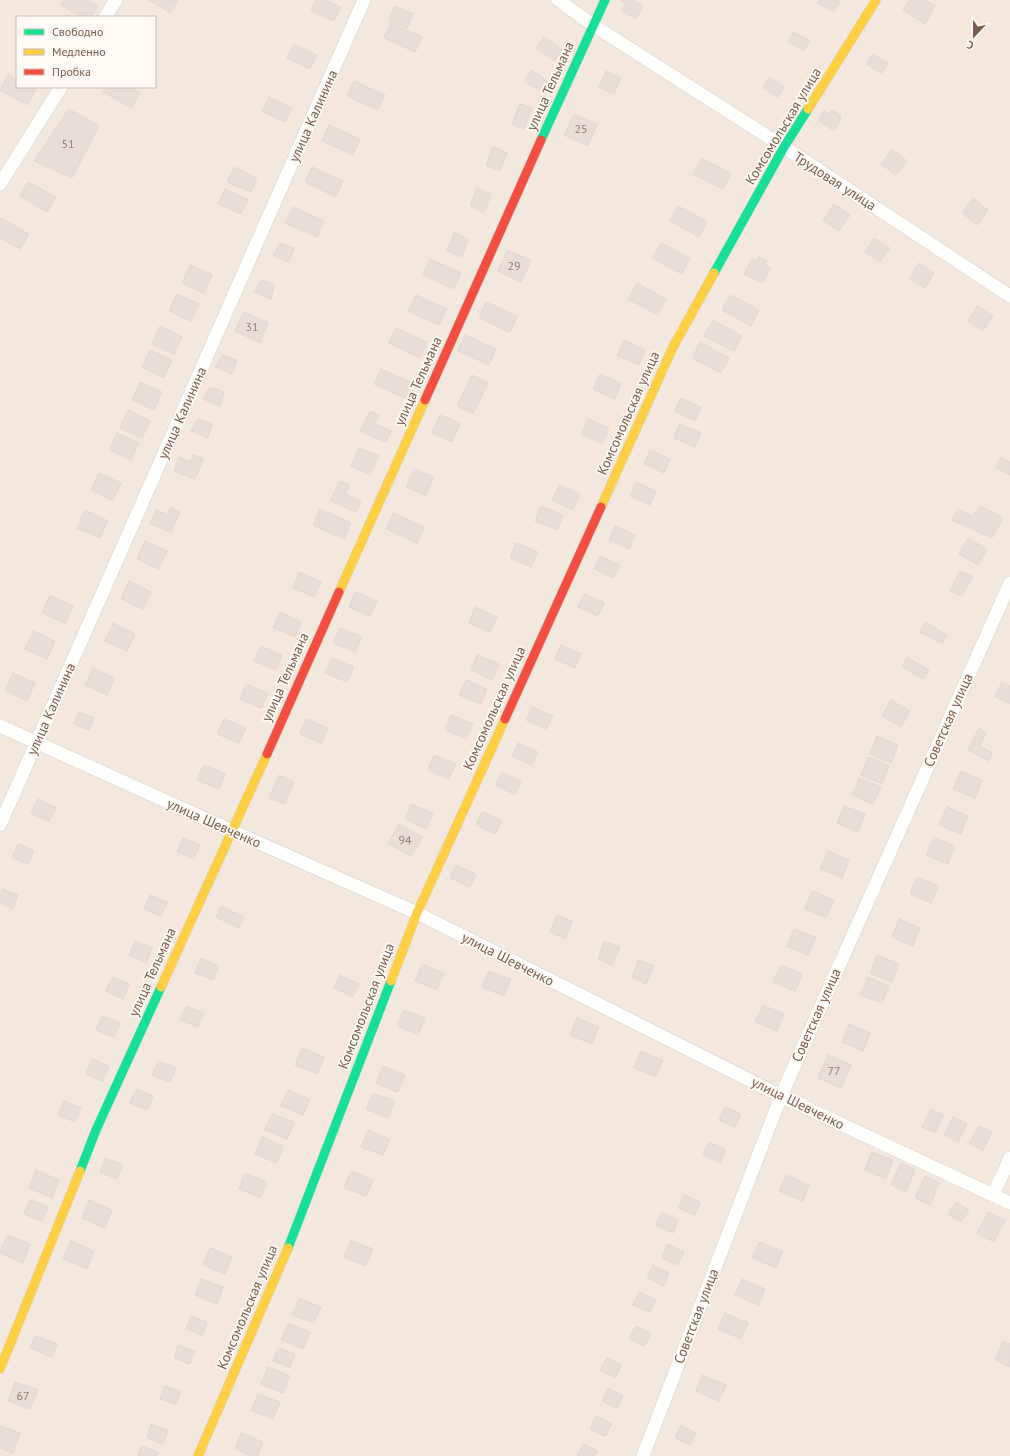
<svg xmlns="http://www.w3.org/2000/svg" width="1010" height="1456" viewBox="0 0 1010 1456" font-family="'PT Sans',sans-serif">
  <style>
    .residential { fill: #f2e8de; fill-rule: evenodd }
    .building { fill: #e6ded7; stroke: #e2d8d2 }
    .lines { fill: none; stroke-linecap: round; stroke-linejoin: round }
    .street-casing { stroke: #d7d1cb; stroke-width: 14 }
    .fast-casing { stroke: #d9d2cb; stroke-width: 10 }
    .slow-casing { stroke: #d9d2cb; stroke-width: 10 }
    .jam-casing { stroke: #d9d2cb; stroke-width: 10 }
    .street { stroke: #fefefd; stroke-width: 13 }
    .fast { stroke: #16e098; stroke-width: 9 }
    .slow { stroke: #ffcf43; stroke-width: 9 }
    .jam { stroke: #f24e42; stroke-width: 9 }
    .labels { text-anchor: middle; stroke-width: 3.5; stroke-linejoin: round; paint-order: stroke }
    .number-label { font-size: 12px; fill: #977e72 }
    .street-label { font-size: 14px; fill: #7a5c4d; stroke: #fffaf3 }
  </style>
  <rect width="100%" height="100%" fill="#f9f5f0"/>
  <path class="residential" d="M0,0h1010v1456h-1010zM17,17h138v70h-138z"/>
  <path class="building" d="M64,0h23l11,6 -7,11h-9l-21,-12z
    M149,0h29l-8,13z
    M316,0h10l15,7 -7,14 -23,-10z
    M622,0h11l10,6 -7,13 -15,-8 5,-8 -5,-1z
    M820,0h17l3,2 -6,10 -16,-9z
    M910,0h15l10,6 -10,18 -22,-14z
    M395,6l18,8 -6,14 -18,-8z
    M391,23l31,14 -7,15 -31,-14z
    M794,32l16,9 -6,10 -16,-9z
    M544,37l18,13 -7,11 -19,-13z
    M294,44l23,11 -7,14 -23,-11z
    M873,54l15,9 -6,10 -16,-9z
    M532,70l18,13 -7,10 -19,-12z
    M606,71l15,7 -7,16 -15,-7z
    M8,74l9,6v7h13l6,3 -9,15 -27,-15z
    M769,77l15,10 -6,10 -15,-9z
    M354,81l31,14 -7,15 -31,-14z
    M107,87h22l11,6 -9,15 -28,-16z
    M269,97l23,11 -7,14 -23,-11z
    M520,104l12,4 -8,21 -12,-5z
    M69,109l30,17 -27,52 -38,-17z
    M832,110l9,6 -2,7 -5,8 -16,-11 6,-9 5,4z
    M574,114l23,10 -9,22 -24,-11z
    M329,125l31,14 -7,16 -31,-14z
    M493,146l14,7 -7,18 -14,-6z
    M892,149l15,12 -11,14 -15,-11z
    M702,158l29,16 -8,15 -30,-15z
    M234,167l23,11 -6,14 -24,-10z
    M312,167l31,14 -7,16 -31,-15z
    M28,182l28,15 -9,15 -27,-16z
    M477,188l14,6 -7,19 -14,-7z
    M225,189l23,11 -7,14 -23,-10z
    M973,198l15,12 -11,15 -15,-12z
    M834,204l16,11 -11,16 -16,-11z
    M678,206l29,15 -8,16 -29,-16z
    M293,207l31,14 -7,16 -32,-14z
    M1,218l28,16 -9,15 -20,-11v-17z
    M454,232l14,7 -6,18 -15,-6z
    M874,238l16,10 -10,14 -15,-10z
    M280,243l14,5 -5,14 -16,-6z
    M661,243l29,15 -8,16 -30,-16z
    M507,250l24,10 -10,22 -23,-11z
    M759,257l8,4 -2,4 6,3 -8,15 -19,-9 8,-15 5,2z
    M430,259l31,14 -7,16 -31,-14z
    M919,263l15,10 -9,15 -16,-10z
    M190,265l22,10 -8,18 -22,-10z
    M261,280l14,5 -4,14 -17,-7z
    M637,283l29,16 -8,16 -30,-16z
    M177,294l22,10 -8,17 -22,-10z
    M416,295l31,14 -8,16 -31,-14z
    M730,295l29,15 -8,16 -29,-16z
    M486,302l31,14 -7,16 -31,-14z
    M977,306l16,10 -10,15 -15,-10z
    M244,312l24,11 -8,20 -25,-12z
    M713,320l29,16 -8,15 -30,-15z
    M160,326l22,11 -8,17 -22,-10z
    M396,328l31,14 -7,16 -31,-15z
    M465,335l31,14 -7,16 -31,-14z
    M624,340l21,10 -6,15 -22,-9z
    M700,342l29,16 -8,15 -29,-15z
    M150,350l22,10 -8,18 -22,-11z
    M223,355l14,5 -5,14 -17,-7z
    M381,369l31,14 -7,15 -31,-14z
    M600,374l21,9 -6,16 -22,-10z
    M472,375l16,8 -15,31 -16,-8z
    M140,382l22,10 -8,18 -22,-10z
    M210,387l14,5 -4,14 -17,-7z
    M681,398l20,9 -6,14 -20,-10z
    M128,410l22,11 -8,17 -22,-10z
    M370,411l9,4 -4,9 16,7 -5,11 -26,-11z
    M440,415l20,8 -8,19 -20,-9z
    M198,419l14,5 -4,14 -17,-7z
    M588,419l21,9 -7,16 -21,-10z
    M680,424l21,9 -6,14 -21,-9z
    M117,433l22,10 -8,17 -22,-10z
    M359,448l20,8 -9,19 -19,-9z
    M650,450l20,9 -6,14 -20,-9z
    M193,454l10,5 -8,20 -21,-8 5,-14 12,5z
    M1001,457l9,5v13l-14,-8z
    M414,469l20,8 -8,18 -20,-8z
    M99,473l22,10 -8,18 -22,-11z
    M340,481l9,4 -4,9 16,7 -5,11 -26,-11z
    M636,482l20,9 -6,14 -20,-9z
    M559,485l21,9 -7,16 -21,-10z
    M541,506l22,9 -6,15 -22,-9z
    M981,506l22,12 -11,20 -40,-18 6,-11 14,7z
    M170,507l10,5 -9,20 -21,-8 6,-14 12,5z
    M320,509l31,14 -7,16 -31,-14z
    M85,510l23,11 -8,17 -23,-10z
    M393,513l31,14 -7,16 -31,-14z
    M615,526l20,9 -6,14 -20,-9z
    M968,538l19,11 -9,16 -19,-11z
    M145,541l22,10 -8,18 -22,-10z
    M516,543l22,9 -7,15 -21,-9z
    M600,556l20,9 -6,13 -20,-9z
    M960,571l13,5 -11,20 -12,-5z
    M299,572l22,10 -7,15 -21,-9z
    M129,581l22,11 -8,17 -22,-10z
    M355,592l22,9 -7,15 -21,-9z
    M584,594l20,9 -6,13 -20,-9z
    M50,595l23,11 -8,17 -23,-10z
    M475,607l22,10 -7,15 -21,-9z
    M280,612l21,10 -6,15 -22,-9z
    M925,622l22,13 -5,9 -22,-12z
    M113,623l22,11 -8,17 -22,-10z
    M340,628l22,9 -7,15 -22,-9z
    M33,631l22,10 -8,18 -22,-10z
    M561,645l20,9 -6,14 -20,-9z
    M261,646l21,9 -6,15 -22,-9z
    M477,655l22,9 -7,16 -21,-10z
    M907,657l22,13 -6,9 -21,-12z
    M332,658l22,9 -7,15 -22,-9z
    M93,668l22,10 -8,17 -22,-10z
    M13,673l22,10 -8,18 -22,-11z
    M466,680l21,9 -6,15 -22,-9z
    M1002,682l8,4v18l-15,-7z
    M246,684l22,9 -7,15 -21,-9z
    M891,700l19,11 -9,16 -19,-11z
    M532,707l21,9 -7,13 -20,-9z
    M79,712l15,6 -5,12 -15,-6z
    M451,715l22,9 -7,15 -21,-9z
    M224,719l22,9 -7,15 -22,-9z
    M306,719l22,9 -7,15 -21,-9z
    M979,728l7,5 -6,13 12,7 -3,8 -21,-11z
    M877,736l21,9 -7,18 -21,-9z
    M518,743l20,9 -6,13 -20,-9z
    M434,755l22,9 -7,15 -21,-9z
    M868,757l21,9 -7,18 -21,-9z
    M204,765l21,9 -6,15 -22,-9z
    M961,771l21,9 -7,18 -22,-9z
    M502,772l19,9 -6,14 -19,-10z
    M279,775l15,7 -9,22 -16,-6z
    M859,778l22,9 -8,17 -21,-9z
    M38,799l18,9 -7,14 -18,-9z
    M411,804l22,9 -7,16 -21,-10z
    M844,806l21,8 -7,18 -21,-9z
    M947,807l21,9 -7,18 -22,-9z
    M482,812l20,9 -7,13 -19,-9z
    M399,824l24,13 -12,19 -23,-13z
    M934,837l21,9 -7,18 -22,-9z
    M183,838l17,7 -6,14 -17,-7z
    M18,844l16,7 -6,13 -16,-6z
    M828,851l21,9 -7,18 -22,-9z
    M456,865l20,9 -6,13 -20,-9z
    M917,877l22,9 -8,17 -21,-9z
    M3,889l15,6 -5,14 -13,-6v-7z
    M812,891l22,9 -8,18 -21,-9z
    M150,895l17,7 -6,14 -17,-7z
    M221,906l23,11 -5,11 -23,-11z
    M557,915l15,6 -7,18 -15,-7z
    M899,919l21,9 -7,18 -21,-9z
    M794,929l22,8 -8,18 -21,-9z
    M135,941l17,7 -6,15 -17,-8z
    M604,941l16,6 -8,18 -14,-6z
    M877,955l22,9 -7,18 -22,-9z
    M201,958l18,8 -6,14 -18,-7z
    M638,960l16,6 -8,18 -14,-7z
    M422,964l22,9 -7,17 -22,-9z
    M781,965l21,9 -7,17 -22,-9z
    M489,971l22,8 -7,17 -22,-9z
    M340,975l19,9 -6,13 -19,-9z
    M112,977l17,7 -6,15 -17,-8z
    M868,977l21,9 -7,17 -22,-8z
    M763,1005l21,9 -7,17 -22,-9z
    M186,1006l18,7 -6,14 -18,-7z
    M403,1010l22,8 -7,17 -21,-9z
    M102,1016l18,7 -6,14 -18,-7z
    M577,1018l22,9 -7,17 -22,-9z
    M849,1024l21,9 -7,18 -21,-9z
    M302,1048l22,9 -7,17 -22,-9z
    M641,1051l22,9 -7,17 -22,-9z
    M828,1055l23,10 -10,23 -23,-10z
    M92,1059l17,7 -6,15 -17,-7z
    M158,1061l18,7 -6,14 -18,-7z
    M383,1066l22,9 -7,17 -22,-9z
    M136,1089l17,7 -6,14 -17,-7z
    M288,1090l22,9 -7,16 -22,-9z
    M373,1093l22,8 -7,17 -22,-9z
    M64,1101l17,7 -6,14 -17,-7z
    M725,1107l16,7 -6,13 -16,-7z
    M931,1109l13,6 -9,18 -13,-6z
    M272,1114l22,8 -7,17 -22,-9z
    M953,1117l14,7 -9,18 -14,-7z
    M978,1126l14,6 -9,18 -14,-6z
    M368,1130l22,9 -7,16 -22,-8z
    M262,1137l21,9 -6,17 -22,-9z
    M709,1142l17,8 -6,13 -17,-8z
    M872,1152l21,8 -7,19 -21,-9z
    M105,1158l18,7 -6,14 -17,-7z
    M901,1163l14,7 -9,22 -15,-7z
    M36,1170l23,10 -7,18 -23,-10z
    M351,1171l22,9 -7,16 -22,-8z
    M245,1173l22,9 -6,16 -22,-9z
    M786,1175l23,10 -6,16 -24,-10z
    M925,1176l14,7 -9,22 -15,-7z
    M684,1195l16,7 -5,13 -17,-7z
    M30,1200l18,7 -6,14 -18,-7z
    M89,1200l23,10 -7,18 -23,-10z
    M956,1202l13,8 -8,12 -13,-8z
    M662,1212l16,8 -5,13 -17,-8z
    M988,1212l17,8 -11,22 -17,-9z
    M7,1235l23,9 -7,19 -23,-10z
    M71,1241l23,10 -7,18 -24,-10z
    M351,1241l22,8 -7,17 -22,-9z
    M759,1242l24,9 -7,17 -24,-10z
    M667,1244l17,8 -6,13 -16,-7z
    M210,1248l22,9 -7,17 -22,-9z
    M653,1265l16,8 -5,13 -17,-8z
    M201,1279l22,8 -6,17 -22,-9z
    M742,1279l23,10 -6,16 -24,-10z
    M639,1292l17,8 -6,12 -17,-7z
    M299,1298l22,9 -7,16 -22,-8z
    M725,1313l23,10 -7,16 -23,-10z
    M191,1316l16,6 -4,13 -17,-6z
    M288,1323l22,9 -7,17 -22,-9z
    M636,1326l15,8 -7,12 -15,-7z
    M35,1336l22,8 -5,13 -22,-9z
    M1003,1341l7,3v23l-15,-7z
    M178,1345l17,6 -5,13 -16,-6z
    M278,1348l17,6 -5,13 -17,-6z
    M607,1358l14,7 -6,13 -15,-8z
    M268,1367l22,9 -7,17 -22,-9z
    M702,1375l24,10 -7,16 -23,-10z
    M15,1382l23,8 -8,19 -22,-8z
    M165,1386l16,5 -5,14 -16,-6z
    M608,1388l15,8 -6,12 -15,-7z
    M258,1394l22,8 -7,17 -22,-9z
    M596,1416l16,8 -7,12 -15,-7z
    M151,1424l17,6 -5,14 -16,-6z
    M681,1425l15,8 -6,12 -15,-7z
    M0,1426l20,7 -7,20 -13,-5z
    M241,1433l22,9 -5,14h-7l-16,-7z
    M583,1444l15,7 -3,5h-18z
    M141,1446l17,6 -1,4h-19z"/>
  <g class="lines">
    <g class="street-casing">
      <path id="street" d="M558,0l35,25 191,122 226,149
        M105,17l11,-17
        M0,184l61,-97
        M0,726l232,105 185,82 364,183 229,107
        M0,825l364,-825
        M993,1195l17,-37
        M643,1456l138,-360 229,-513"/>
    </g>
    <g class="fast-casing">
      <path id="fast" d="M541,140l64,-140
        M714,273l70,-126 24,-38
        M80,1171l16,-41 65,-143
        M288,1248l103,-267"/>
    </g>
    <g class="slow-casing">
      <path id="slow" d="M808,109l68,-109
        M601,507l72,-160 41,-74
        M339,592l86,-192
        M391,981l26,-68 88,-194
        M161,987l106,-233
        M0,1369l80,-198
        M198,1456l90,-208"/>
    </g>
    <g class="jam-casing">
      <path id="jam" d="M425,400l116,-260
        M505,719l96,-212
        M267,754l72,-162"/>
    </g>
    <use href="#street" class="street"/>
    <use href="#fast" class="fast"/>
    <use href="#slow" class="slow"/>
    <use href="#jam" class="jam"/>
  </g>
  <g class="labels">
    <g class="number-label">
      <text x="581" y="133">25</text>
      <text x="68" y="148">51</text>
      <text x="514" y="270">29</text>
      <text x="252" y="331">31</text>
      <text x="405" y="844">94</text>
      <text x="834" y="1075">77</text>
      <text x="23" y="1400">67</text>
    </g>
    <g class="street-label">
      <text transform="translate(550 86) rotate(-66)" y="5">улица Тельмана</text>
      <text transform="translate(313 116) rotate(-66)" y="5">улица Калинина</text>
      <text transform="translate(783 126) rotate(-59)" y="5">Комсомольская улица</text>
      <text transform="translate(835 181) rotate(33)" y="5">Трудовая улица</text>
      <text transform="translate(418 381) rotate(-66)" y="5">улица Тельмана</text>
      <text transform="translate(182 413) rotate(-66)" y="5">улица Калинина</text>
      <text transform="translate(628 413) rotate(-66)" y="5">Комсомольская улица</text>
      <text transform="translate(285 677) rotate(-66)" y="5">улица Тельмана</text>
      <text transform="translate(494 708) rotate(-66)" y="5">Комсомольская улица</text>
      <text transform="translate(51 709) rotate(-66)" y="5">улица Калинина</text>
      <text transform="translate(948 720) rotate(-66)" y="5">Советская улица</text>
      <text transform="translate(214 823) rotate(24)" y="5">улица Шевченко</text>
      <text transform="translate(508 959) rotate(27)" y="5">улица Шевченко</text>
      <text transform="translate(152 972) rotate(-66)" y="5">улица Тельмана</text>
      <text transform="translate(366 1006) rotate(-69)" y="5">Комсомольская улица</text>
      <text transform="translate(816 1015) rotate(-66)" y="5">Советская улица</text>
      <text transform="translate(798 1103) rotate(26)" y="5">улица Шевченко</text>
      <text transform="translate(247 1307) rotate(-67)" y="5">Комсомольская улица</text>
      <text transform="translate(696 1316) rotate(-69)" y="5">Советская улица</text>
    </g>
  </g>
  <rect x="16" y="16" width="140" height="72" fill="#fffaf3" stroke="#cabbb1"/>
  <rect x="24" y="29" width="20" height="6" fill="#16e098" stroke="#cabbb1"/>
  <text x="52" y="36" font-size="12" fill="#7a5c4d">Свободно</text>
  <rect x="24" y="49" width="20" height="6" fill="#ffcf43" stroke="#cabbb1"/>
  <text x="52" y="56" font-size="12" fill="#7a5c4d">Медленно</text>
  <rect x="24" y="69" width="20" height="6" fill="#f24e42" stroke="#cabbb1"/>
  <text x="52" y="76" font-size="12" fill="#7a5c4d">Пробка</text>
  <g transform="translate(974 36) rotate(202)" stroke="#fffaf3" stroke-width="3" paint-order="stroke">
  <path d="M0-3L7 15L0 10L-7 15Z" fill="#7a5c4d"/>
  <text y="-6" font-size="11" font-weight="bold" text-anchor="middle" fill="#7a5c4d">С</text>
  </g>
</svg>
